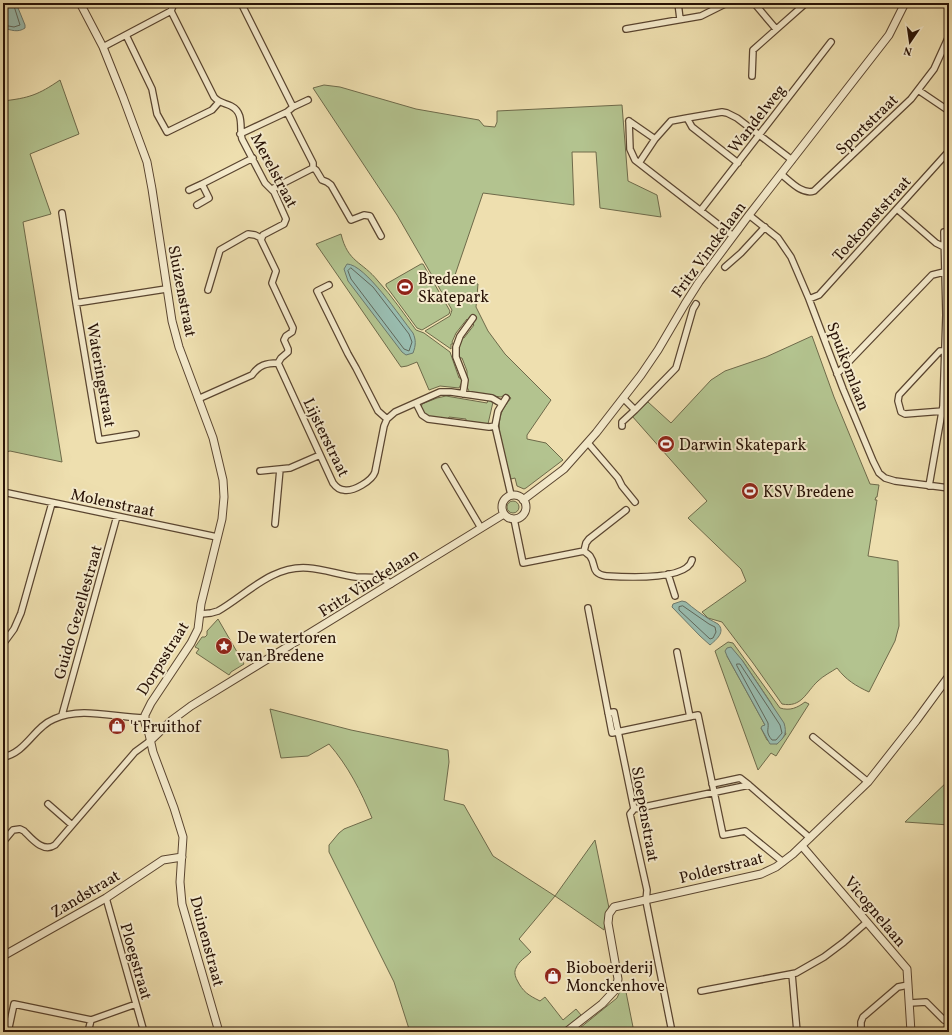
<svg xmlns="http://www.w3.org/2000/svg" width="952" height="1035" viewBox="0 0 952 1035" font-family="Vollkorn,serif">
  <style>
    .green { fill: #b3c38f; stroke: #6e6a4a; fill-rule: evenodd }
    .water { fill: #99bcaf; stroke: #6c786b }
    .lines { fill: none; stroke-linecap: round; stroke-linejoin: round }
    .shore { stroke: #60675a; stroke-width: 1 }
    .minor-casing { stroke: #5a4530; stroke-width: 8 }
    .tertiary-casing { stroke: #5a4530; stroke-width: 9 }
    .minor { stroke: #f4eacb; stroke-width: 5.5 }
    .tertiary { stroke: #f4eacb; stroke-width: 7 }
    .labels { text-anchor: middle; stroke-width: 4; stroke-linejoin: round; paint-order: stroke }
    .street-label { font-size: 16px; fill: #281206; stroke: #f4eacb }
    .poi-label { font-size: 16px; fill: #281206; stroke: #f4eacb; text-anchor: start }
  </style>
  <rect width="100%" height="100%" fill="#eedfaf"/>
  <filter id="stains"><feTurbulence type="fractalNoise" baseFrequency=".005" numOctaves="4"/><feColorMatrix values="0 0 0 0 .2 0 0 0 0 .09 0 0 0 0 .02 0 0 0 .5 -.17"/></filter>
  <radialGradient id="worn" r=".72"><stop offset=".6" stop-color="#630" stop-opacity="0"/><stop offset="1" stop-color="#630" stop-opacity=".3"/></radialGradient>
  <path class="green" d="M60,80l19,54 -49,20 21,60 -28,8 39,240 -52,-11 -7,2v-352c26,-3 35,-6 57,-21z
    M324,85l16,2 76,22 63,11 5,6 11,1 2,-5v-11l125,-6 6,76 29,14 4,22 -61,-9 -4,-56h-24l2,53 -91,-12 -29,85 24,6 -2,23 12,24 17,23 46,46 -24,35v4l19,4 17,17 -37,28 -2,1 -7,-3 -2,-8 -4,1c-5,-19 -16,-47 -10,-65 2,-6 7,-12 10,-16l-5,-4 -5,3 -31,-4 -3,-6v-16l-5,-13h-2c-2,-8 -2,-14 2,-21l2,1 10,-13 -2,-2 4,-4 -4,-4 -4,5 -1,-1 -11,14 -4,9 1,2h-2v5l-26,-18 25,-15 2,-6 -55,-95 -84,-127z
    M341,234c7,29 21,27 37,47 14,15 26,33 38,49l8,3 26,19 9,26h2l1,4 -3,6 -19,-2 -11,4 -12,-28 -10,4 -6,1 -85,-123z
    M421,264h2l27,47 -1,3 -27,16 -5,-2 -31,-42v-2z
    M812,336l22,61 36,87 9,1 -2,12h-1l-1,3h2l-9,56 30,5 1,65 -4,15 -26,51c-13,-6 -23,-12 -32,-24 -6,4 -14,8 -19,13 -12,11 -16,27 -36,23l-29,-41 -31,-41 -14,-4 -6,-6 44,-31 -5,-12 -53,-51 19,-17 -75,-85 16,-14 23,21 40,-43 14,-9 41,-14z
    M446,396l41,7 1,-3 5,2 -5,22 -22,-3v-2l-17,-2 -1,2 -17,-2 -7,-3 -3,-6 1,-4 15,-6z
    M507 507a6 6 0 1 1 12 0a6 6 0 1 1-12 0Z
    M218,619l26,45 -13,8 -2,3 -33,-22 3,-4 -4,-2 7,-10h3l2,-2v-4z
    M728,642l5,1 47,65c10,3 17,0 25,-6l4,2 -33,52 -5,-3 -13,17 -43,-119zM727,656l15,4 29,43 15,31 -9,10 -10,-4 -6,-12 4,-3z
    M270,709l81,21 97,20 1,12 -5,38 20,5 29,51 62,40 40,-56 14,68 -3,4 -2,18 -49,-34 -36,43 12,13c-5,5 -12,9 -15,16 -2,4 -1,8 1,12 6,12 11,15 23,21l5,-4 18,23 13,-11 5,6 -20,17h-151l-16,-50 -65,-130v-7l10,-12 5,-4 28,-11c-11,-27 -24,-52 -43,-74l-21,12 -27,2z
    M949,780v45l-44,-3z
    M624,982l10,50h-59l42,-34z"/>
  <path class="water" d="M3,3h13l9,22v3c-7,5 -14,2 -22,0z
    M347,264c18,0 54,54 66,69 3,7 3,12 0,20l-7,2 -4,-3 -54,-71 -4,-12z
    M682,601l4,1c7,6 15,12 23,17 3,2 6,3 9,5 8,8 -2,16 -8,21l-10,-9 -28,-29 1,-3z
    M731,647l11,13 42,63c3,10 1,14 -7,21h-7l-9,-16 1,-2 3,-1 -38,-69 -2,-5 2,-3z"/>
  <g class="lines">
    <path class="shore" d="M3,25l11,2 6,-2 -7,-22
      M351,268l22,19 36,47 3,8 -3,9 -5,-2 -53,-70 -3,-8z
      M683,606l26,18 6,3 1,5 -3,6 -3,1 -31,-29v-3z
      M737,664h3l40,61 2,8 -6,7h-4c-7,-8 -3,-10 -4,-17l-31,-57z"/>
    <g class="minor-casing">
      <path id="minor" d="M241,3l52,104
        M678,3l2,16
        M754,3l22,26
        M171,11l43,86c5,6 11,6 17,9 14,7 8,23 11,33l23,44 9,9 12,27 -2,5 -21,11 -2,5 15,31 -4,12 21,45 -1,4 -6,4 -2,4 4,9v3l-7,6 -3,5c-12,0 -19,2 -26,12l-54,24
        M171,11l3,-8
        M626,29l75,-13 26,-13
        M126,35l26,54 5,25 10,18 45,-22 7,-8
        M103,47l68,-36
        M752,76l1,-26 53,-47
        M918,90l31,21
        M687,118l35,-6 5,1 10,5 55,42
        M629,121l1,28 5,11 98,76
        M629,121l26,18 -16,24
        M240,134l47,-22 6,-5 15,-7
        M655,139l16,-18 16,-3 5,9 46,36
        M313,168l3,2 6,10 5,2 4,3 20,35 13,-5 6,1 11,20
        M781,174c9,7 21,21 33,17l97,-92 23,-30 15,-33
        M272,189l41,-21v-5l-26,-51
        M189,190l13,-6
        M197,205l12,-7 -7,-14 51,-26
        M897,209l39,34 8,4
        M701,210l130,-168
        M62,213l14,90 90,-14
        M749,215l29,23 13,19 18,42 34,90 30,72 6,12 6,5 10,3 54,7
        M725,267l16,-14 24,-26
        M329,285l-12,6 31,63 8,14 22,43 9,8
        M208,290l12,-40 28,-16 7,1 6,3
        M809,299l10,-4 130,-144
        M76,303l23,137 37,-6
        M278,363l55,120c3,4 6,7 11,7 9,2 28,-9 31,-18l9,-46 3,-7 8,-7 45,-20h11l41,6 10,6
        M837,374l95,-99 12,-3
        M463,394l2,-14 -9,-23v-10l4,-11 13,-18
        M506,398l-8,13 -3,15 16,69
        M623,398l12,12 41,-42 17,-59 3,-5
        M416,403l6,12 6,4 61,8 6,-1
        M943,411l-38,3 -4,-2 -3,-11 1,-6 41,-44h5
        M622,426v-4l13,-12
        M588,443l30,35 4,8 13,16
        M445,467l36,61
        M280,469l10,-1 30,-13
        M260,471l20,-2 -5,55
        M929,486l14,-80 3,-91 -2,-83
        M3,492l214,45
        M514,519l9,44 61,-12
        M584,551c2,2 4,3 6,5 7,10 0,17 16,20 17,1 81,5 86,-16
        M584,551l2,-8 3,-4 37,-29
        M668,574l7,22
        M588,608l24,125 86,-18 25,120 22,-4 38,31
        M201,614l10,-1 7,-2c28,-16 54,-46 90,-43 16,1 32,7 48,9 12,1 26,-2 35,7
        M3,644l11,-15 7,-16 31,-110
        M677,652l13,65
        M608,713l6,-1 20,97 -4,5 17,76 -1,11 26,131
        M62,715l55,-199
        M813,737l55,45
        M3,757c23,-4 31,-30 51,-38 28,-13 61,-1 91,-1
        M712,784l28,-6 9,7
        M48,804l24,21
        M634,809l115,-24 61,53
        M3,842l10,-12 7,-1 4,2c8,8 19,22 31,14l80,-93 15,-11
        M106,898l38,134
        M792,974l5,58
        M701,991l95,-18 28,-16 20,-15 23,-20
        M910,1003l16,-1 18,18 5,-5
        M8,1032l6,-28 77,16 45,-16
        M88,1032l3,-12
        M861,1032v-10l2,-5 35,-30 10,-2"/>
    </g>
    <g class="tertiary-casing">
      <path id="tertiary" d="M80,3l23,44 20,50 24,65 5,27 20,132 7,26 34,91 10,42 1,17 -2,22 -21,85 -3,25 -7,14 -40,60 -6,12v8l4,11 4,18 21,56 9,29 -3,45 2,22 37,128
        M502 507a12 12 0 1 1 24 0a12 12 0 1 1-24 0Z
        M523,500l41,-31 32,-36 45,-58 17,-25 27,-46 14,-22 50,-67 140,-180 16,-32
        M150,741l22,-21 19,-14 313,-192
        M802,846l105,123 4,63
        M3,956l103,-58 57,-38 19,-3
        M566,1032l36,-28 14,-15 2,-10 -10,-56 1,-9 5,-7 147,-33 15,-7 17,-13 75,-72 48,-61 33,-45"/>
    </g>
    <use href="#minor" class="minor"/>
    <use href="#tertiary" class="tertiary"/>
  </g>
  <defs>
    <g id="stadium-disc" transform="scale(0.9)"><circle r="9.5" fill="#8f2418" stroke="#f4eacb"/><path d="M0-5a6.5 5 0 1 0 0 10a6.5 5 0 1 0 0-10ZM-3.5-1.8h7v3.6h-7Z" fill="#fff"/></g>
    <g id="sight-disc" transform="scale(0.9)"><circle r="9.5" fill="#8f2418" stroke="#f4eacb"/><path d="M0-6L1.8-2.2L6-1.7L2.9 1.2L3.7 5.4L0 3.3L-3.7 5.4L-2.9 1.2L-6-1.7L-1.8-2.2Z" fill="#fff"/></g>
    <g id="shop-disc" transform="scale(0.9)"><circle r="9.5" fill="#8f2418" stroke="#f4eacb"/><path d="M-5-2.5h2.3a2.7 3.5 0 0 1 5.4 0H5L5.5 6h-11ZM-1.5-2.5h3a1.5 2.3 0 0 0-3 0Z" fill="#fff"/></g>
  </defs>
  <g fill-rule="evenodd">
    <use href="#stadium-disc" x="405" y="287"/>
    <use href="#stadium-disc" x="666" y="444"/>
    <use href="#stadium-disc" x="750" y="491"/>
    <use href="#sight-disc" x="224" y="646"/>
    <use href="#shop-disc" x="117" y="726"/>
    <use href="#shop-disc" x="553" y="976"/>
  </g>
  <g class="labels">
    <g class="street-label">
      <text transform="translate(756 118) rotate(-52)" y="6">Wandelweg</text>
      <text transform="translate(866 124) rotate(-44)" y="6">Sportstraat</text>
      <text transform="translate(275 170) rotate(62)" y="6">Merelstraat</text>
      <text transform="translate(871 218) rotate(-48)" y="6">Toekomststraat</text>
      <text transform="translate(708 249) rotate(-54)" y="6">Fritz Vinckelaan</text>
      <text transform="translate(183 291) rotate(79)" y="6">Sluizenstraat</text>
      <text transform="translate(849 366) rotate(69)" y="6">Spuikomlaan</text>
      <text transform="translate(102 375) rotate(80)" y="6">Wateringstraat</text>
      <text transform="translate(327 437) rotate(64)" y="6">Lijsterstraat</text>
      <text transform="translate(113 502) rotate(12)" y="6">Molenstraat</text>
      <text transform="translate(368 582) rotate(-32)" y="6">Fritz Vinckelaan</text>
      <text transform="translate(77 612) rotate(-74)" y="6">Guido Gezellestraat</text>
      <text transform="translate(162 658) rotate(-58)" y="6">Dorpsstraat</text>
      <text transform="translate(646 814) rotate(80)" y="6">Sloepenstraat</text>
      <text transform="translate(721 867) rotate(-14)" y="6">Polderstraat</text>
      <text transform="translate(85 893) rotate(-31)" y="6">Zandstraat</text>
      <text transform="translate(876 911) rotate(50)" y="6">Vicognelaan</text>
      <text transform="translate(208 941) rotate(75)" y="6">Duinenstraat</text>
      <text transform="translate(137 961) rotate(74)" y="6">Ploegstraat</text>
    </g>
    <g class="poi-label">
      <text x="418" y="284">Bredene<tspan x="418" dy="18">Skatepark</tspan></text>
      <text x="679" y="450">Darwin Skatepark</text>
      <text x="763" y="497">KSV Bredene</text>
      <text x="237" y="643">De watertoren<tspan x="237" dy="18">van Bredene</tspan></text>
      <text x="130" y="732">'t Fruithof</text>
      <text x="566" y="973">Bioboerderij<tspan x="566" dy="18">Monckenhove</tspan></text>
    </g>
  </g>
  <rect width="952" height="1035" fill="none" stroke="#eedfaf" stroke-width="16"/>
  <rect x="4" y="4" width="944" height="1027" fill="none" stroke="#281206" stroke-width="2"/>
  <rect x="8" y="8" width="936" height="1019" fill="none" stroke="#281206"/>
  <g transform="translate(910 42) rotate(193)" stroke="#f4eacb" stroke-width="3" paint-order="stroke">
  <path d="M0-3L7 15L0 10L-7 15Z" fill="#281206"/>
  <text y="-6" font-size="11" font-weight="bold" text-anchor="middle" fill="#281206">N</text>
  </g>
  <rect width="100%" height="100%" filter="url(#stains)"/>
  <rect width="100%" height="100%" fill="url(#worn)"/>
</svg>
